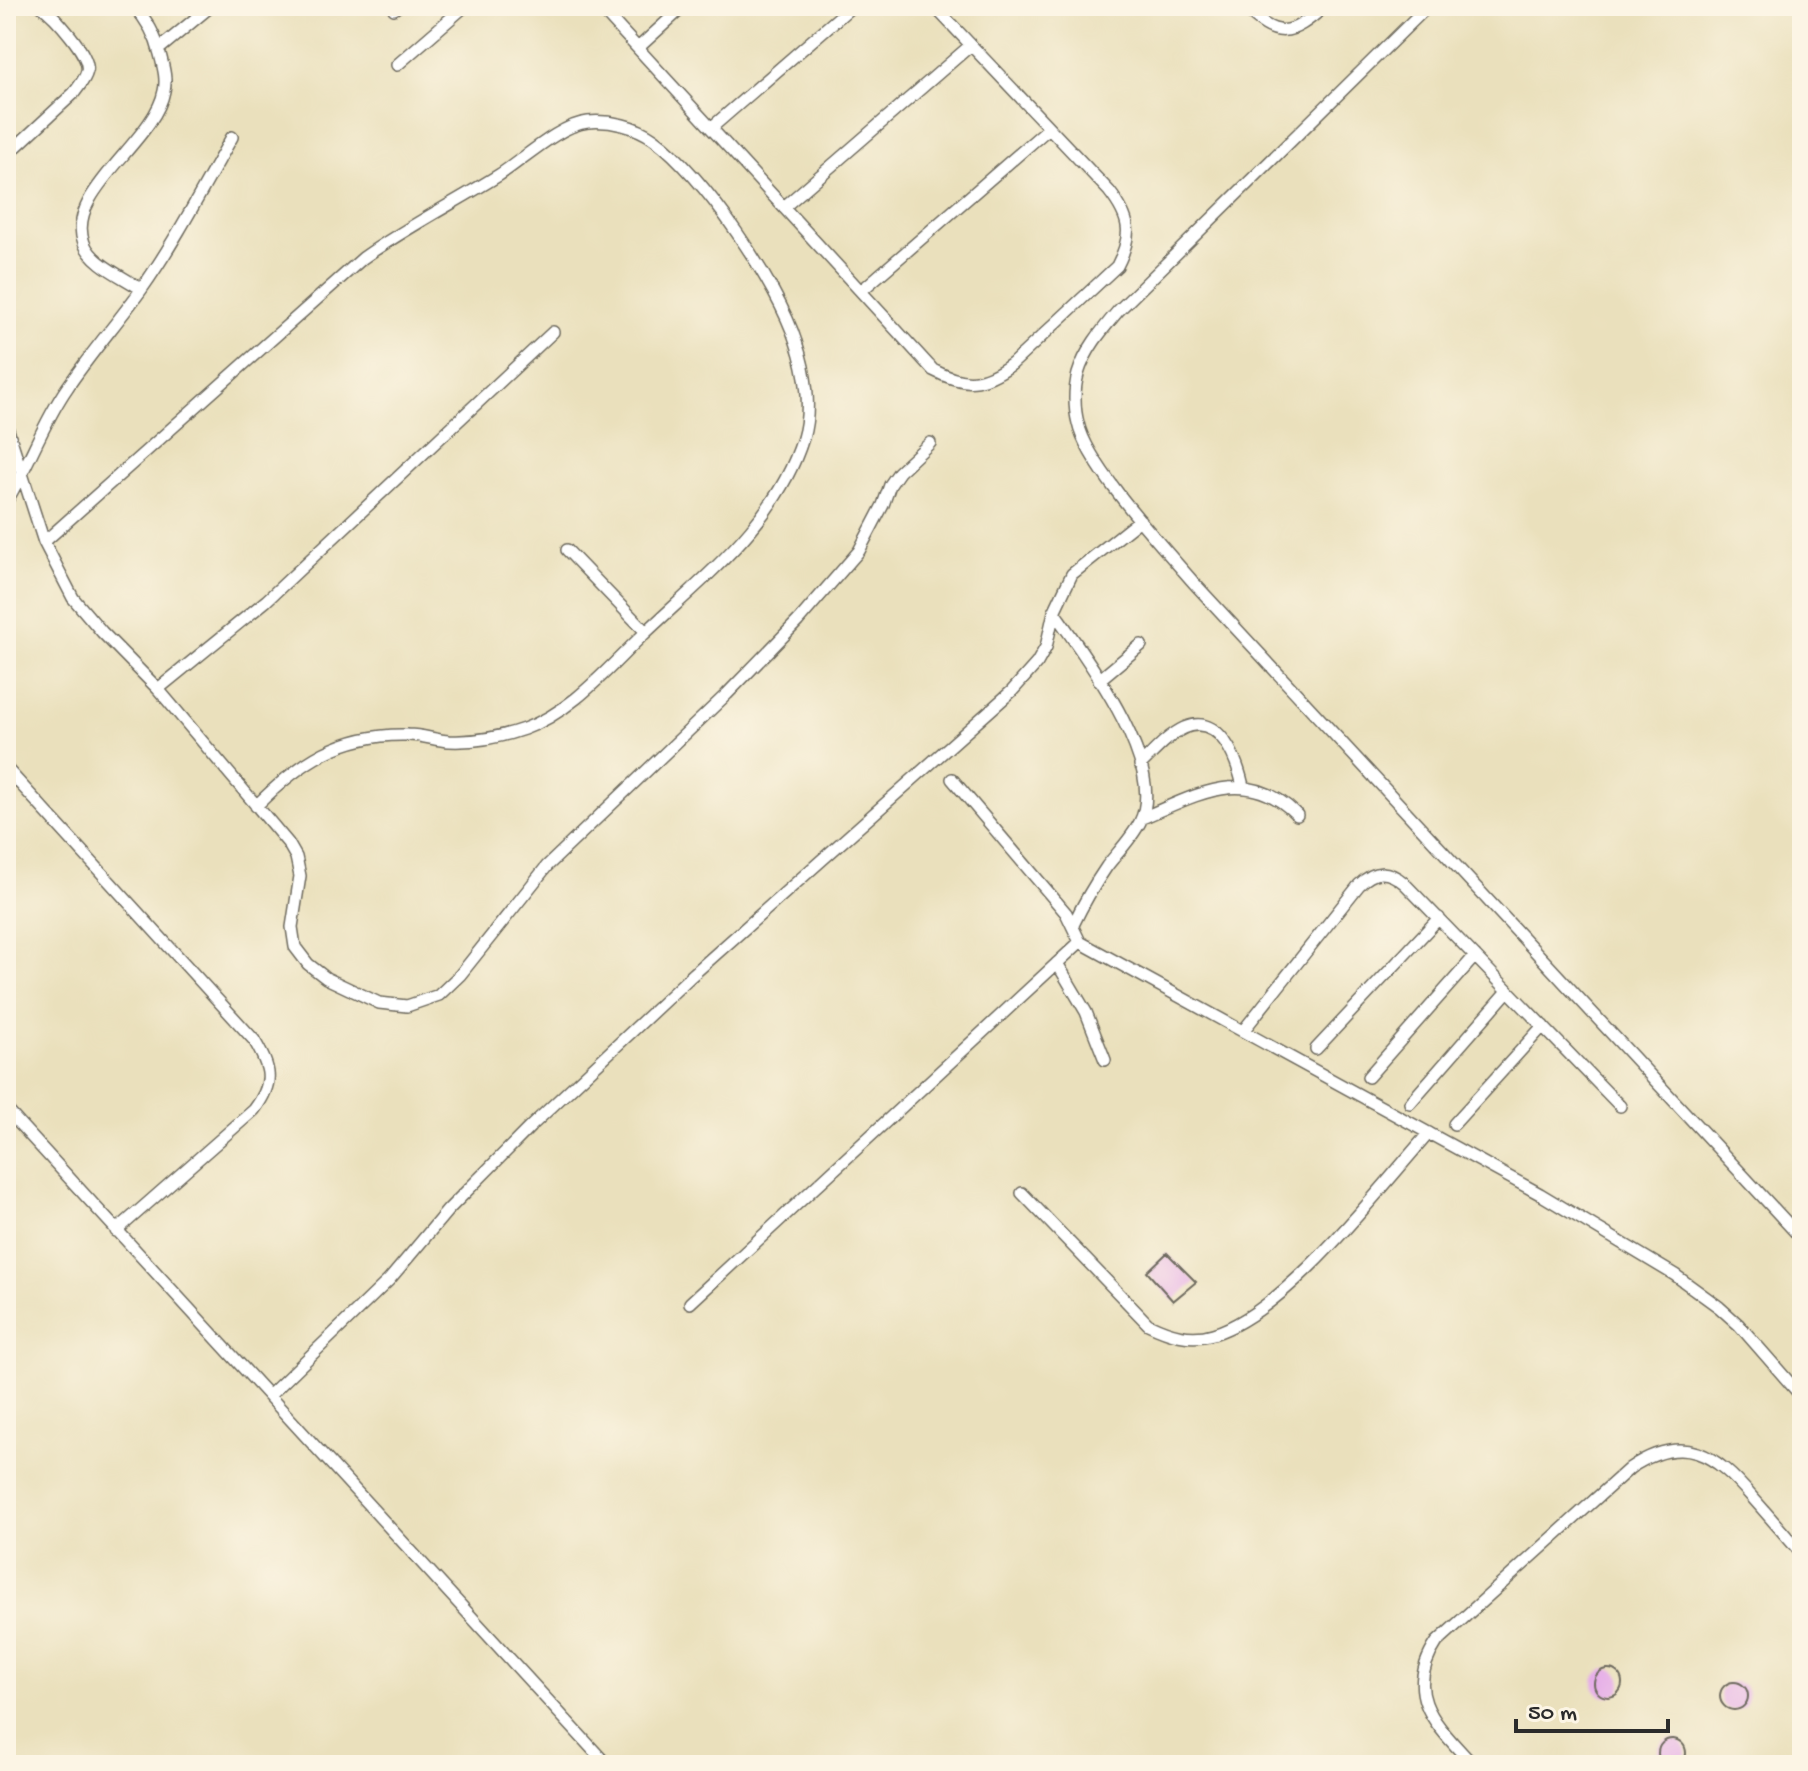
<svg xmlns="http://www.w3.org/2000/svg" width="1808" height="1771" viewBox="0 0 1808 1771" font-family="'Gochi Hand',sans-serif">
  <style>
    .building { fill: #e4a9e8 }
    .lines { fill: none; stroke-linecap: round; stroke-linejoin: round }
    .lane-casing { stroke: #6e6a5e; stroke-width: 14 }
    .lane { stroke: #fff; stroke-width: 11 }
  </style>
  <rect width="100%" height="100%" fill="#fcf5e5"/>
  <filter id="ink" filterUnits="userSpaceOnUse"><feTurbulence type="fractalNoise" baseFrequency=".0125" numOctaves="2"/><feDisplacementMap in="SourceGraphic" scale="16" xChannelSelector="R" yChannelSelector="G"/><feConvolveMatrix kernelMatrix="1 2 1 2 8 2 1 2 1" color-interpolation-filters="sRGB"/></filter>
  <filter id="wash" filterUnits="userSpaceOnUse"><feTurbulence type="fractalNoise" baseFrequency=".006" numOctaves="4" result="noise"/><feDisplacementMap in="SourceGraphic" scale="32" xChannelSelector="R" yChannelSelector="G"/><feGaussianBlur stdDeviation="1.8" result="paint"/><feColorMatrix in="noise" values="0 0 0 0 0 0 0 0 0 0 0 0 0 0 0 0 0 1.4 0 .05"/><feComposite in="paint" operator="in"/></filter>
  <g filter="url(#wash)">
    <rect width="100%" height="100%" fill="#eae0bc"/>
    <g id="blocks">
      <path class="building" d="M1167,1253l29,29 -23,19 -26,-29z
        M1594 1683a14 14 0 1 1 28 0a14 14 0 1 1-28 0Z
        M1720 1696a14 14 0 1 1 28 0a14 14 0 1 1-28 0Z
        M1658 1753a14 14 0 1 1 28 0a14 14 0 1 1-28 0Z"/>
    </g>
  </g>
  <g filter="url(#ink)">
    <use href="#blocks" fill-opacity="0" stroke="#6e6a5e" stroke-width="2"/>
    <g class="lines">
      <g class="lane-casing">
        <path id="lane" d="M134,6c12,13 22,31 26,48 3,12 7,25 4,37 -9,50 -100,102 -80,152 8,21 40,34 57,46
          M599,6l334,364c32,17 50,15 79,-6l105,-98c16,-31 14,-47 -8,-75l-175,-185
          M1243,6c34,34 47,31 82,0
          M1428,6l-310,305c-16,19 -33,39 -40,63 -4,15 -4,34 0,49 9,43 86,125 116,160l608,656
          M394,9l4,-3
          M638,48l46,-42
          M159,49l52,-43
          M397,65l68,-59
          M711,128l141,-122
          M6,156l68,-63c5,-7 11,-13 13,-22 4,-16 -33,-56 -46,-65
          M784,207l187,-162
          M861,291l188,-163
          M6,424l38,118 29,56 29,34 56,57 130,154 8,14 4,19 -8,51 3,20 13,17 18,14 53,25 28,3 32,-11 21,-20 87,-109 180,-172 71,-73 61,-70 24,-46 7,-20 9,-13 31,-29
          M6,502c23,-37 36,-78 61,-114 23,-34 50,-65 74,-98 34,-48 62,-102 91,-153
          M44,542l319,-284c44,-31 91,-55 136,-83 25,-16 60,-50 89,-53 22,-2 48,4 66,17 49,35 124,146 142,203 10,29 16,66 7,96 -26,84 -98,138 -160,197 -35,33 -71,77 -119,94 -23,8 -51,13 -75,12 -14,-1 -27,-6 -41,-6 -66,-2 -108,27 -152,71
          M567,550l79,82
          M1054,612c32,45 114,154 86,210 -8,16 -22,30 -33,44 -13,19 -24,38 -34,59
          M1099,680l42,-35
          M158,689l108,-88 287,-269
          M1140,765c14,-13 27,-29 44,-37 36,-16 53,32 59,58
          M6,768l248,272c17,29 21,42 0,70l-138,121
          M952,779l114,134 14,29 460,252 135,81 44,32 20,18 63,72
          M1142,818c55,-23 105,-54 155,-3
          M1057,963l29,49 19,48
          M1243,1031l116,-146c15,-15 28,-16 45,-2l216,223
          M1316,1049l123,-131
          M1368,1077l107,-121
          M1410,1103l98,-112
          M6,1109l601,656
          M1454,1124l89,-98
          M1022,1193l126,131c21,10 42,17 65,10 73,-22 165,-144 216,-201
          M690,1303l390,-361
          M270,1395l119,-115 59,-70 82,-83 159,-149 323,-287 25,-28 9,-16 8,-35 18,-38 68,-54
          M1473,1765c-35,-39 -72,-69 -36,-123l193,-174c54,-36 85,-14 122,29 17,19 33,38 50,57"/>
      </g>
      <use href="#lane" class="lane"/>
    </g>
  </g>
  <rect width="1808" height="1771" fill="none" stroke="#fcf5e5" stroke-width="32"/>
  <path d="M1516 1719v12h152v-12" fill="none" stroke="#2b2b2b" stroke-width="4"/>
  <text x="1528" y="1719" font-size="24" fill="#2b2b2b" stroke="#fcf5e5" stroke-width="6" paint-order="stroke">50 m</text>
</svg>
